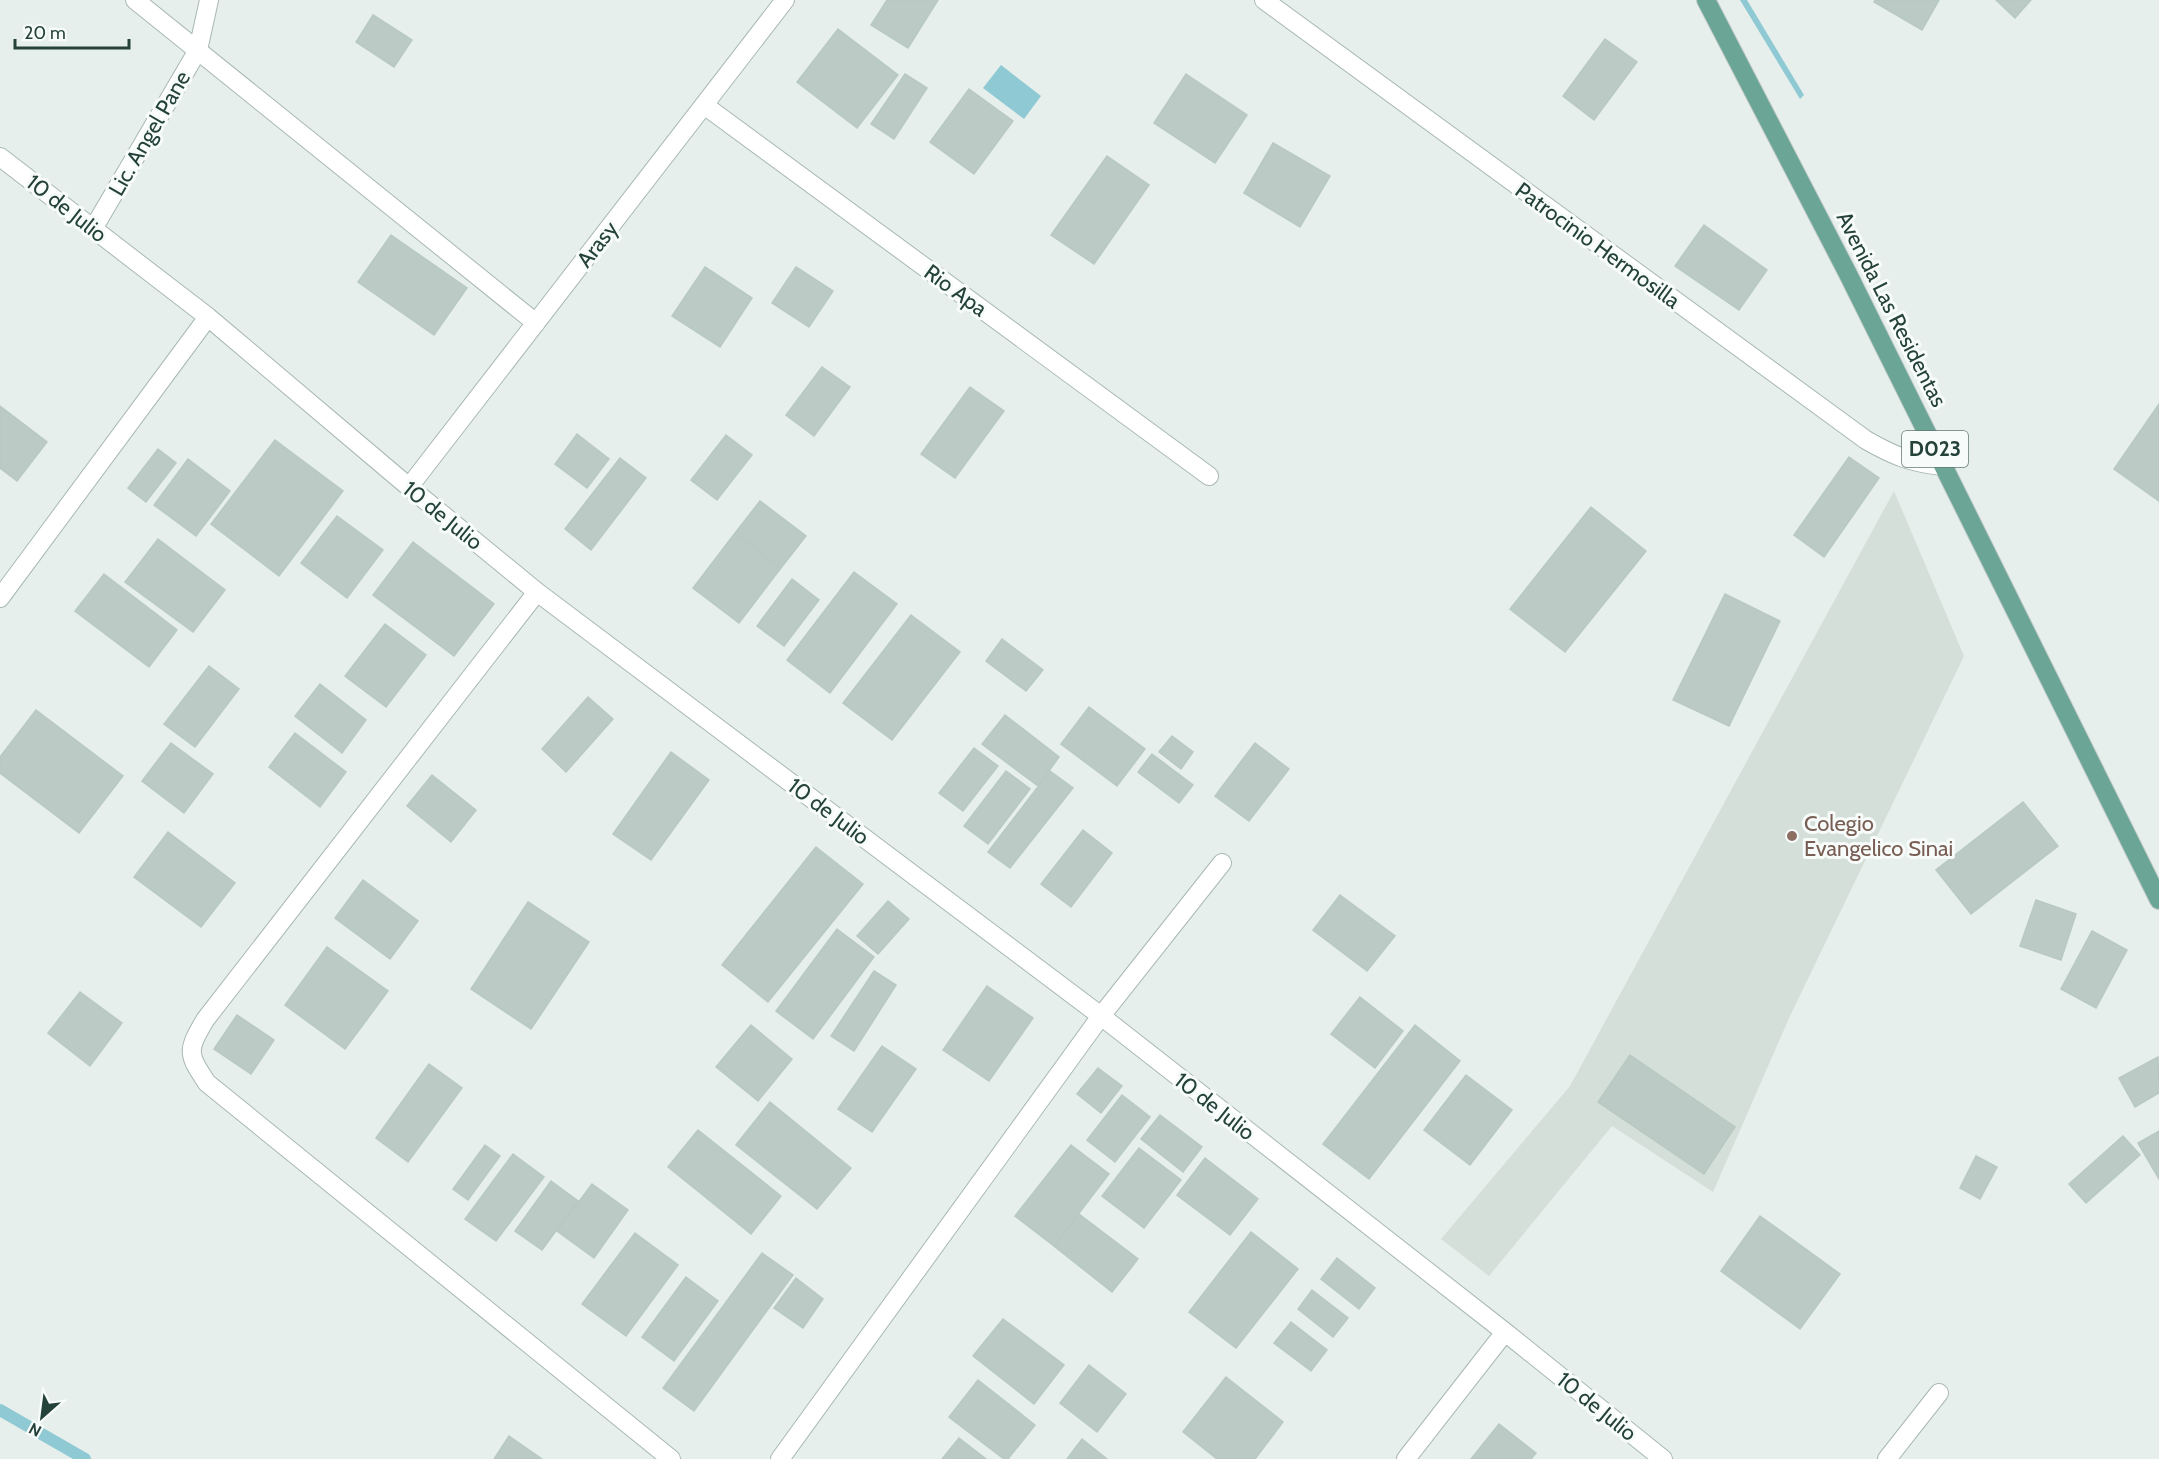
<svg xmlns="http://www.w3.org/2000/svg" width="2159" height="1459" viewBox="0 0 2159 1459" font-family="Cabin,sans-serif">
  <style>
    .built { fill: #d4dfda }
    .water { fill: #8ec9d4 }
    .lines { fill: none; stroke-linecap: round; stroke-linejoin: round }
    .stream { stroke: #8ec9d4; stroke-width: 12 }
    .building { fill: #bbcac4; stroke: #b8c9c2; stroke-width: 1.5 }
    .minor-casing { stroke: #a8b8b2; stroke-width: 20 }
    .primary-casing { stroke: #c2cac8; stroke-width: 20 }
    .minor { stroke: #fff; stroke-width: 18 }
    .primary { stroke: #6aa596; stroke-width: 18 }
    .education-dot { fill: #8d6e63; stroke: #f7fbf9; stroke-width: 2 }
    .labels { text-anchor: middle; stroke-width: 6; stroke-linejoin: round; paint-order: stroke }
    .shield { fill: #f7fbf9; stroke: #637a73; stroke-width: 1.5 }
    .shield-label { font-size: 21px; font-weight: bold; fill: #24423a }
    .street-label { font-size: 22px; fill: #24423a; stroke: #f7fbf9 }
    .education-label { font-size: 22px; fill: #785e54; stroke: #f7fbf9; text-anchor: start }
  </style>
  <rect width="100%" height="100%" fill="#e6efeb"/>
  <path class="built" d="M1894,491l70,165 -174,360 -77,176 -101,-66 -123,150 -48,-37 129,-153z"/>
  <path class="water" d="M1740,0h7l57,95 -4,4z
    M1001,65l40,31 -17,23 -41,-31z"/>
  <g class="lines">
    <path class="stream" d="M0,1410l85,49"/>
  </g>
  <path class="building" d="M887,0h51l-30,48 -37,-23z
    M1875,0h64l-17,30 -48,-28z
    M1996,0h35l-16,18z
    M373,15l39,25 -18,27 -38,-25z
    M838,29l60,46 -41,53 -60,-46z
    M1605,39l32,23 -43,58 -31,-24z
    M905,74l22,14 -33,51 -23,-15z
    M1186,74l61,41 -32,48 -61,-40z
    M969,89l44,32 -39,53 -44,-32z
    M1273,143l57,33 -30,51 -56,-34z
    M1107,156l42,29 -55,79 -43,-29z
    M1704,225l63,45 -28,40 -64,-44z
    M391,235l76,53 -33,47 -76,-53z
    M705,267l47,31 -32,49 -48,-31z
    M796,267l37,24 -24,36 -37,-24z
    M822,367l28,20 -36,49 -28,-21z
    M970,387l34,24 -49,67 -34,-24z
    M2159,404v97l-45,-32z
    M0,406l47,36 -30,39 -17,-13z
    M577,434l32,25 -22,29 -32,-24z
    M726,435l26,20 -35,45 -26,-20z
    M275,440l68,51 -64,85 -68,-52z
    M158,449l18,14 -30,39 -18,-14z
    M1849,457l30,21 -55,79 -30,-22z
    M620,458l26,20 -55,72 -26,-21z
    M188,459l42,32 -34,45 -42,-31z
    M760,501l46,35 -25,32 -46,-35z
    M1591,507l55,44 -81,101 -55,-43z
    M337,516l46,34 -36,48 -46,-35z
    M735,533l46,35 -42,55 -46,-35z
    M158,539l67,51 -32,42 -68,-50z
    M413,542l81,62 -40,52 -81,-61z
    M854,572l43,32 -67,89 -43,-33z
    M104,574l73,56 -28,37 -74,-56z
    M792,579l27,21 -35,46 -27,-20z
    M1725,594l55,27 -51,105 -56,-26z
    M911,615l49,37 -68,88 -49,-37z
    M385,624l41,31 -40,52 -41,-31z
    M1002,639l41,31 -17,21 -40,-30z
    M209,666l30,23 -44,58 -31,-23z
    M320,684l46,36 -24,33 -47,-37z
    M588,697l25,22 -47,53 -24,-23z
    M1089,707l56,42 -28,37 -56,-42z
    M36,710l87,66 -44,57 -79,-60v-16z
    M1005,715l54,42 -21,29 -56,-42z
    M295,733l51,39 -26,35 -51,-40z
    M1172,736l21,16 -12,17 -22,-17z
    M171,743l42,31 -29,39 -42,-32z
    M1255,743l34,26 -40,52 -34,-25z
    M974,748l24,18 -35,45 -24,-18z
    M671,752l38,28 -58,80 -38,-26z
    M1152,754l41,31 -14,18 -41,-31z
    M1006,771l24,18 -42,55 -24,-18z
    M1050,771l23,17 -63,80 -22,-16z
    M432,775l44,35 -25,32 -44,-36z
    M2023,802l35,44 -87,68 -35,-44z
    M1083,830l29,23 -41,54 -30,-23z
    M168,832l67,51 -34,44 -67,-50z
    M816,847l47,37 -95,118 -46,-37z
    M363,880l55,41 -28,38 -55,-41z
    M1340,895l55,41 -28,35 -54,-41z
    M2036,900l40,14 -15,46 -41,-14z
    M888,901l21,18 -31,35 -21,-18z
    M528,902l61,40 -58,87 -60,-40z
    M837,929l37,28 -61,82 -37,-28z
    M2092,931l35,19 -31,58 -35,-19z
    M327,947l61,44 -43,58 -60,-44z
    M874,971l22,14 -42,66 -23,-15z
    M987,986l46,32 -44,63 -46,-31z
    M80,992l42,31 -32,43 -42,-33z
    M1360,997l43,34 -28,37 -44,-34z
    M237,1015l37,25 -23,34 -37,-25z
    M751,1025l41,34 -34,42 -42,-34z
    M1415,1025l45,36 -91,118 -46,-35z
    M882,1046l34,23 -44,63 -34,-23z
    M1630,1055l105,72 -31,47 -106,-72z
    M2158,1057l1,36 -24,14 -16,-29z
    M429,1064l33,24 -54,74 -32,-24z
    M1098,1068l24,18 -21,27 -24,-19z
    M1466,1075l46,35 -42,55 -46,-35z
    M1122,1095l28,22 -35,45 -28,-22z
    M770,1102l81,66 -34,41 -81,-64z
    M1160,1115l42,32 -19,25 -42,-33z
    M698,1130l83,66 -30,38 -83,-67z
    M2159,1131v48l-21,-36z
    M2123,1136l17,19 -54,48 -17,-19z
    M485,1145l15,11 -32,44 -15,-11z
    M1071,1145l38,29 -55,72 -39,-30z
    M1139,1148l42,32 -37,48 -42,-32z
    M513,1154l31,23 -48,64 -31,-22z
    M1976,1156l21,11 -17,32 -20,-11z
    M1205,1158l53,41 -28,36 -53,-40z
    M551,1181l27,20 -36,49 -27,-19z
    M592,1184l36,26 -34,48 -37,-27z
    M1079,1214l59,45 -26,33 -58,-46z
    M1760,1216l80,58 -40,55 -79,-58z
    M1251,1232l47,37 -62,79 -47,-36z
    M635,1233l43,32 -52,71 -44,-32z
    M762,1253l31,22 -99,136 -31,-23z
    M1337,1258l38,30 -16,21 -38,-30z
    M686,1277l32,24 -44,60 -32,-24z
    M796,1278l27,21 -20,29 -29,-20z
    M1312,1290l36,28 -15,19 -35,-28z
    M1003,1319l61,46 -30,39 -61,-48z
    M1291,1322l36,28 -16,21 -37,-28z
    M1089,1365l37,29 -29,38 -37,-29z
    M1226,1377l57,45 -28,37h-38l-34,-27z
    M978,1380l57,45 -27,34h-4l-55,-42z
    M1499,1424l37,29 -5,6h-60z
    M509,1436l33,23h-48z
    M959,1438l27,21h-44z
    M1082,1439l25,20h-40z"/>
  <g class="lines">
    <g class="minor-casing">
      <path id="minor" d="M135,0l401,323
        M1264,0l602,440c28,16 45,23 78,26
        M704,105l505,371
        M0,157l208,160 201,170 128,105 564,424 404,316 158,127
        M93,229l105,-179 11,-50
        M409,487l376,-487
        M537,592l-332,428c-18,31 -18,33 2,63l464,376
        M0,598l208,-281
        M780,1459l321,-443 121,-153
        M1406,1459l99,-127
        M1887,1459l52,-66"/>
    </g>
    <g class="primary-casing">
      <path id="primary" d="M1706,0l141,272 312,628"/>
    </g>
    <use href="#minor" class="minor"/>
    <use href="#primary" class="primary"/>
  </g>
  <circle class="education-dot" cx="1792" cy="836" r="6"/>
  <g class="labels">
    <rect class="shield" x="1902" y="431" width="66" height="36" rx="4.5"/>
    <g class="shield-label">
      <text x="1935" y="456">D023</text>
    </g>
    <g class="street-label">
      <text transform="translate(149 133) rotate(-60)" y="8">Lic. Angel Pane</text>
      <text transform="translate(67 208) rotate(38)" y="8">10 de Julio</text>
      <text transform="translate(597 244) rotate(-52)" y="8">Arasy</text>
      <text transform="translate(1598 245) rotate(36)" y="8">Patrocinio Hermosilla</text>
      <text transform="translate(956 290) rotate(36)" y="8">Rio Apa</text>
      <text transform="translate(1892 309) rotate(63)" y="8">Avenida Las Residentas</text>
      <text transform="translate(443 515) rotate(39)" y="8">10 de Julio</text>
      <text transform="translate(829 811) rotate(37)" y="8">10 de Julio</text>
      <text transform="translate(1215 1106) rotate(38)" y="8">10 de Julio</text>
      <text transform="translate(1597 1406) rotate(39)" y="8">10 de Julio</text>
    </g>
    <g class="education-label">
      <text x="1804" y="831">Colegio<tspan x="1804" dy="25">Evangelico Sinai</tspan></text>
    </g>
  </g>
  <g transform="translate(42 1417) rotate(208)" stroke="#f7fbf9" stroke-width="4.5" paint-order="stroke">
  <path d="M0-4.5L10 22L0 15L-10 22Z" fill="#24423a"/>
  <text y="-9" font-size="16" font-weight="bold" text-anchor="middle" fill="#24423a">N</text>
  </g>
  <path d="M15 39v9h114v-9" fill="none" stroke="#24423a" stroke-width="3"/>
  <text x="24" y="39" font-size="18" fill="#24423a" stroke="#f7fbf9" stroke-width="4.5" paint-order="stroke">20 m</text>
</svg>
